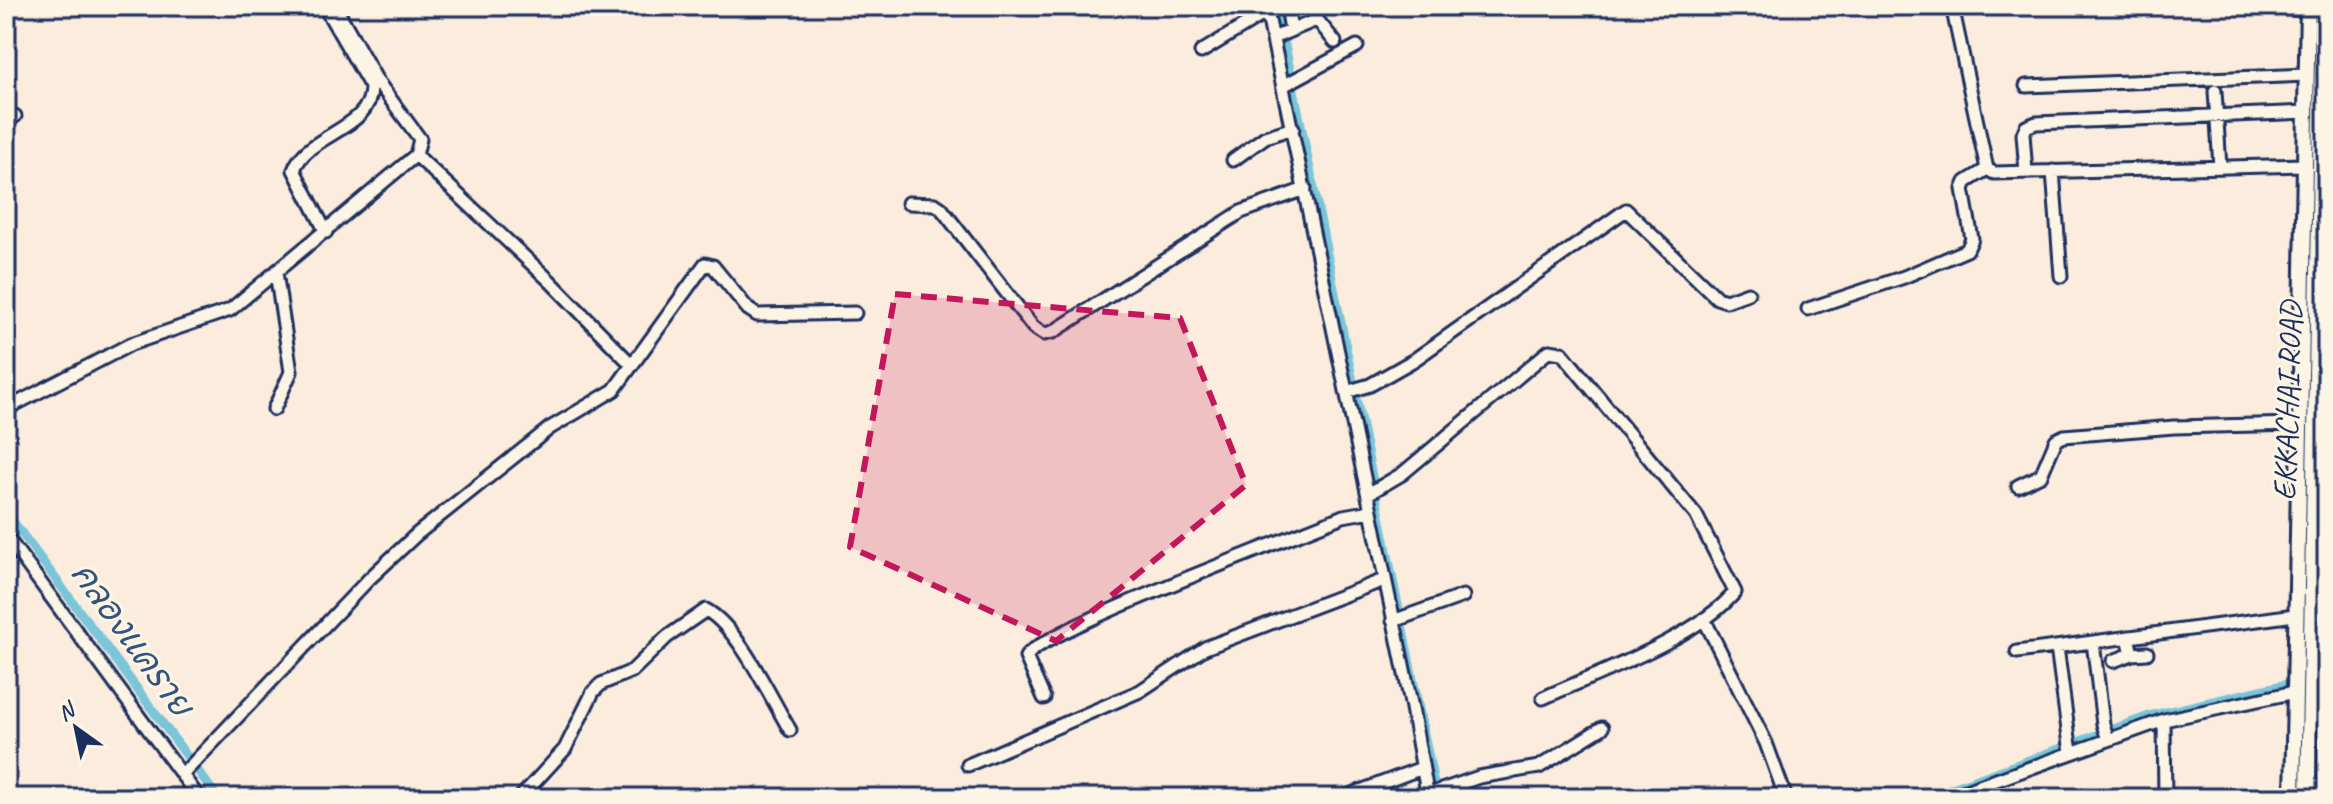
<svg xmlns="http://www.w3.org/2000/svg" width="2333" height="804" viewBox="0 0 2333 804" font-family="Caveat,'Playpen Sans Thai',sans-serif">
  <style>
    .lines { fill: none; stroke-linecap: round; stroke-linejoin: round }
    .canal { stroke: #7ac5d9; stroke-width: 9 }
    .minor-casing { stroke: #1b2f5e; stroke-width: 17 }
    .major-casing { stroke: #1b2f5e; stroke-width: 20 }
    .minor { stroke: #fcf5e5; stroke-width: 11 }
    .major { stroke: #fcf5e5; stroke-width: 14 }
    .marked { fill: #c2185b; fill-opacity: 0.2; stroke: #c2185b; stroke-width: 6; stroke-dasharray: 16 10; stroke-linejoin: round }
    .labels { text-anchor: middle; stroke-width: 6; stroke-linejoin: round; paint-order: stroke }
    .street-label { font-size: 32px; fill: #1b2f5e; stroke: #fcf5e5 }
    .water-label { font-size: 34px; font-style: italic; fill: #33547d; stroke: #fcf5e5 }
  </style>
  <rect width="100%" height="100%" fill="#fbecdd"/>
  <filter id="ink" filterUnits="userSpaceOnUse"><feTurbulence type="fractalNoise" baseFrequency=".0125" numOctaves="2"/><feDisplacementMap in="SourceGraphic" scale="16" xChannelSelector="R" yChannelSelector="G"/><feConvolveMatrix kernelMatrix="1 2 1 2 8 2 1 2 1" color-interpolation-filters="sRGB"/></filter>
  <g filter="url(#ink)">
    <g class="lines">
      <path class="canal" d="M1277,6l160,792
        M6,512l212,286
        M1925,798l224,-82 177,-41
        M2325,798l2,-273"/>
      <g class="minor-casing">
        <path id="minor" d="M324,6l47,81c1,43 -64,46 -77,83l32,62
          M1266,6l146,702 16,90
          M1287,6l4,24
          M1952,6l35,163
          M2250,6l58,4
          M1273,38l41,-17 5,1 16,20
          M1201,52l66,-40
          M1283,86l74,-40
          M2026,86l281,-11
          M2215,91l5,76
          M6,122l9,-6
          M416,155l134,126 82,84
          M1233,160l32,-23 28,-9
          M2053,171l8,105
          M2026,172l-3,-38 3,-7 10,-4 271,-11
          M908,203l27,1 6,4 92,119 11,7 9,-2 188,-120 64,-23
          M1808,309l96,-32 63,-27 5,-11 -9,-50 3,-7 21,-13 7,4 311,-8
          M1346,392l24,-7 44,-25 212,-150 91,88 9,3 22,-8
          M6,409l125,-65 99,-34 186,-155 4,-16 -43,-58 -42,-75
          M274,409l17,-37 -15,-100
          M2018,486l23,-11 15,-35 8,-4 110,-9 126,-3
          M1368,494l34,-20 147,-123 13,2 134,162 39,77c-38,46 -137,81 -192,106
          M6,536l193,262
          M1704,619l62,124 20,55
          M1393,621l70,-25
          M2128,637l4,17 15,-1
          M2093,642l10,82 5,16
          M2057,647l14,106
          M2017,652l278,-37
          M2113,661l19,-7
          M1044,698l-18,-41c13,-26 271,-121 317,-141l28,-5
          M2309,702l18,3
          M2164,720l1,78
          M968,765l172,-74 65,-43 179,-68
          M182,775l188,-197 47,-44 133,-106 64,-38 91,-126 8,2 35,43 9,6 98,-2
          M2308,785l19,1
          M1350,795l72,-27
          M1427,795l52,-18 60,-10 63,-39
          M520,798l45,-49 28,-57 8,-8 31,-13 35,-34 39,-27c33,18 64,87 84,120
          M1494,798l5,-1
          M1946,798l218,-78 131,-28"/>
      </g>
      <g class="major-casing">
        <path id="major" d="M2293,798l15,-792
          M2308,798l15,-792"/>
      </g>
      <use href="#minor" class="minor"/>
      <use href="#major" class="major"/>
    </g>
  </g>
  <path class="marked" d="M895,294l285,24 66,167 -190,156 -206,-94z"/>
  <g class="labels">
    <g class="street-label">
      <text transform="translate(2287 401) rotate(-88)" y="11">EKKACHAI ROAD</text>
    </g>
    <g class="water-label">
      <text transform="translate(133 639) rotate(54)" y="12">คลองเเคราย</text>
    </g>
  </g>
  <rect width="2333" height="804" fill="none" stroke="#fcf5e5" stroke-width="32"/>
  <rect x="16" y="16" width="2301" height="772" fill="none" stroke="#1b2f5e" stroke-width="3" filter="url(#ink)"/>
  <g transform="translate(76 728) rotate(327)" stroke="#fcf5e5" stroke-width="6" paint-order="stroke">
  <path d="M0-6L14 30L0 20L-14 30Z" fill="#1b2f5e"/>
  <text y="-12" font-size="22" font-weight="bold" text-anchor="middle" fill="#1b2f5e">N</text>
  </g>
</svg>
